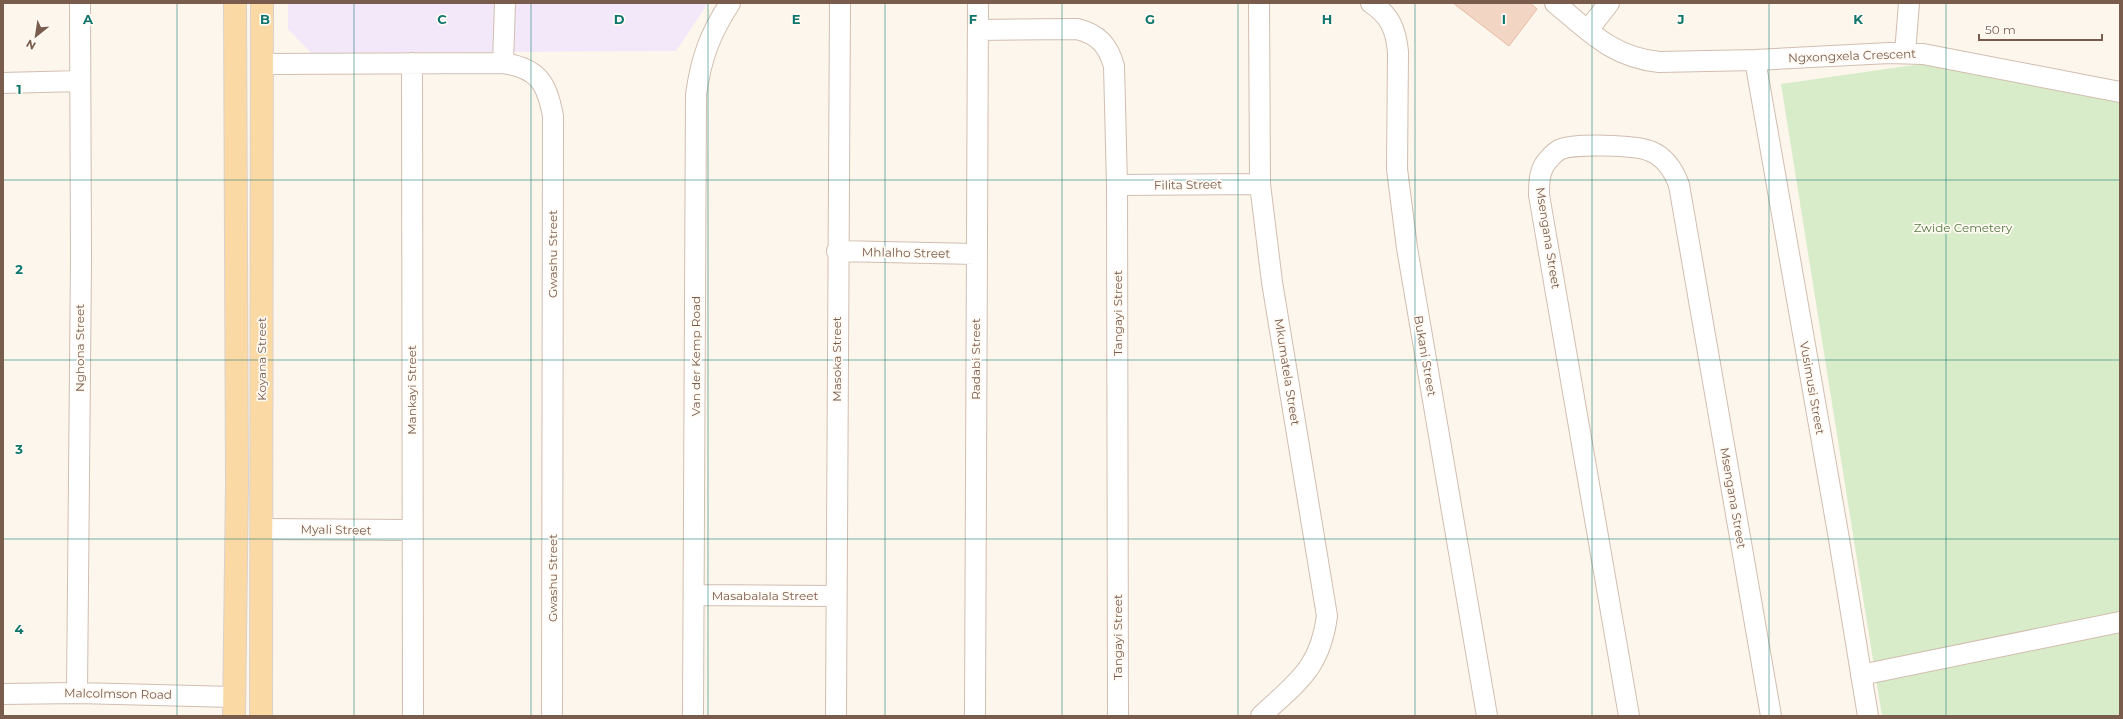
<svg xmlns="http://www.w3.org/2000/svg" width="2123" height="719" viewBox="0 0 2123 719" font-family="Montserrat,sans-serif">
  <style>
    .education { fill: #f3e8fa }
    .green { fill: #d8ecc9 }
    .building { fill: #f3d5c3; stroke: #e6bba3 }
    .lines { fill: none; stroke-linecap: round; stroke-linejoin: round }
    .minor-casing { stroke: #d1beb0; stroke-width: 22 }
    .major-casing { stroke: #dad1cd; stroke-width: 24 }
    .minor { stroke: #fff; stroke-width: 20 }
    .major { stroke: #fbd9a5; stroke-width: 22 }
    .grid { fill: none; stroke: #0f766e; stroke-width: 1; stroke-opacity: 0.55 }
    .labels { text-anchor: middle; stroke-width: 3.5; stroke-linejoin: round; paint-order: stroke }
    .street-label { font-size: 12px; fill: #7a5c4d; stroke: #fffaf3 }
    .park-label { font-size: 12px; fill: #537a41; stroke: #fffaf3 }
    .grid-label { font-size: 13px; text-anchor: middle; font-weight: bold; fill: #0f766e; stroke: #fffaf3; stroke-width: 3.5; stroke-linejoin: round; paint-order: stroke }
  </style>
  <rect width="100%" height="100%" fill="#fdf6ec"/>
  <path class="education" d="M288,3h420l-32,48 -365,2 -23,-24z"/>
  <path class="green" d="M1935,62l185,39v615h-238l-101,-632z"/>
  <path class="building" d="M1453,3h77l7,6 -28,37z"/>
  <g class="lines">
    <g class="minor-casing">
      <path id="minor" d="M1259,3l1,181 12,98 55,334c-7,53 -30,66 -66,100
        M1371,3c19,12 25,27 27,49l-1,117 10,79 80,468
        M1555,3c35,29 57,54 104,59l96,-2 134,-7 34,1 197,38
        M978,30l99,-1c21,5 31,16 37,37l3,119 1,531
        M1588,30l21,-27
        M1905,53l4,-50
        M1755,60l83,473 30,183
        M412,63l1,653
        M503,63l2,-60
        M261,64l242,-1c35,5 44,20 50,53l-1,600
        M3,83l77,-2
        M1117,185l143,-1
        M837,251l139,3
        M261,529l151,1
        M694,595l142,1
        M1861,675l259,-53
        M77,693l4,-433 -1,-257
        M3,694l74,-1 157,4
        M693,716l3,-621c5,-37 14,-61 34,-92
        M836,716l4,-713
        M975,716l3,-713
        M1629,716l-90,-521c0,-13 0,-27 11,-37 2,-3 6,-6 9,-8 13,-7 77,-5 91,1 15,6 24,20 29,34l92,531"/>
    </g>
    <g class="major-casing">
      <path id="major" d="M234,716l3,-232 -2,-481
        M261,716l1,-713"/>
    </g>
    <use href="#minor" class="minor"/>
    <use href="#major" class="major"/>
  </g>
  <path class="grid" d="M177,3v713M354,3v713M531,3v713M708,3v713M885,3v713M1062,3v713M1238,3v713M1415,3v713M1592,3v713M1769,3v713M1946,3v713M3,180h2117M3,360h2117M3,539h2117"/>
  <g class="labels">
    <g class="street-label">
      <text transform="translate(1852 56) rotate(-2)" y="4">Ngxongxela Crescent</text>
      <text transform="translate(1188 185) rotate(-1)" y="4">Filita Street</text>
      <text transform="translate(1548 238) rotate(81)" y="4">Msengana Street</text>
      <text transform="translate(906 253) rotate(1)" y="4">Mhlalho Street</text>
      <text transform="translate(553 254) rotate(-90)" y="4">Gwashu Street</text>
      <text transform="translate(1118 313) rotate(-90)" y="4">Tangayi Street</text>
      <text transform="translate(80 348) rotate(-90)" y="4">Nghona Street</text>
      <text transform="translate(696 356) rotate(-90)" y="4">Van der Kemp Road</text>
      <text transform="translate(1425 356) rotate(80)" y="4">Bukani Street</text>
      <text transform="translate(262 359) rotate(-90)" y="4">Koyana Street</text>
      <text transform="translate(837 359) rotate(-90)" y="4">Masoka Street</text>
      <text transform="translate(976 359) rotate(-90)" y="4">Radabi Street</text>
      <text transform="translate(1287 372) rotate(81)" y="4">Mkumatela Street</text>
      <text transform="translate(1812 388) rotate(80)" y="4">Vusimusi Street</text>
      <text transform="translate(412 390) rotate(-90)" y="4">Mankayi Street</text>
      <text transform="translate(1733 498) rotate(80)" y="4">Msengana Street</text>
      <text transform="translate(336 530) rotate(1)" y="4">Myali Street</text>
      <text transform="translate(553 578) rotate(-90)" y="4">Gwashu Street</text>
      <text x="765" y="600">Masabalala Street</text>
      <text transform="translate(1118 637) rotate(-90)" y="4">Tangayi Street</text>
      <text transform="translate(118 694) rotate(1)" y="4">Malcolmson Road</text>
    </g>
    <g class="park-label">
      <text x="1963" y="232">Zwide Cemetery</text>
    </g>
  </g>
  <g class="grid-label">
    <text x="88" y="24">A</text>
    <text x="265" y="24">B</text>
    <text x="442" y="24">C</text>
    <text x="619" y="24">D</text>
    <text x="796" y="24">E</text>
    <text x="973" y="24">F</text>
    <text x="1150" y="24">G</text>
    <text x="1327" y="24">H</text>
    <text x="1504" y="24">I</text>
    <text x="1681" y="24">J</text>
    <text x="1858" y="24">K</text>
    <text x="19" y="94">1</text>
    <text x="19" y="274">2</text>
    <text x="19" y="454">3</text>
    <text x="19" y="634">4</text>
  </g>
  <rect width="2123" height="719" fill="none" stroke="#7a5c4d" stroke-width="8"/>
  <g transform="translate(36 36) rotate(210)" stroke="#fffaf3" stroke-width="3" paint-order="stroke">
  <path d="M0-3L7 15L0 10L-7 15Z" fill="#7a5c4d"/>
  <text y="-6" font-size="11" font-weight="bold" text-anchor="middle" fill="#7a5c4d">N</text>
  </g>
  <path d="M1979 34v6h123v-6" fill="none" stroke="#7a5c4d" stroke-width="2"/>
  <text x="1985" y="34" font-size="12" fill="#7a5c4d" stroke="#fffaf3" stroke-width="3" paint-order="stroke">50 m</text>
</svg>
